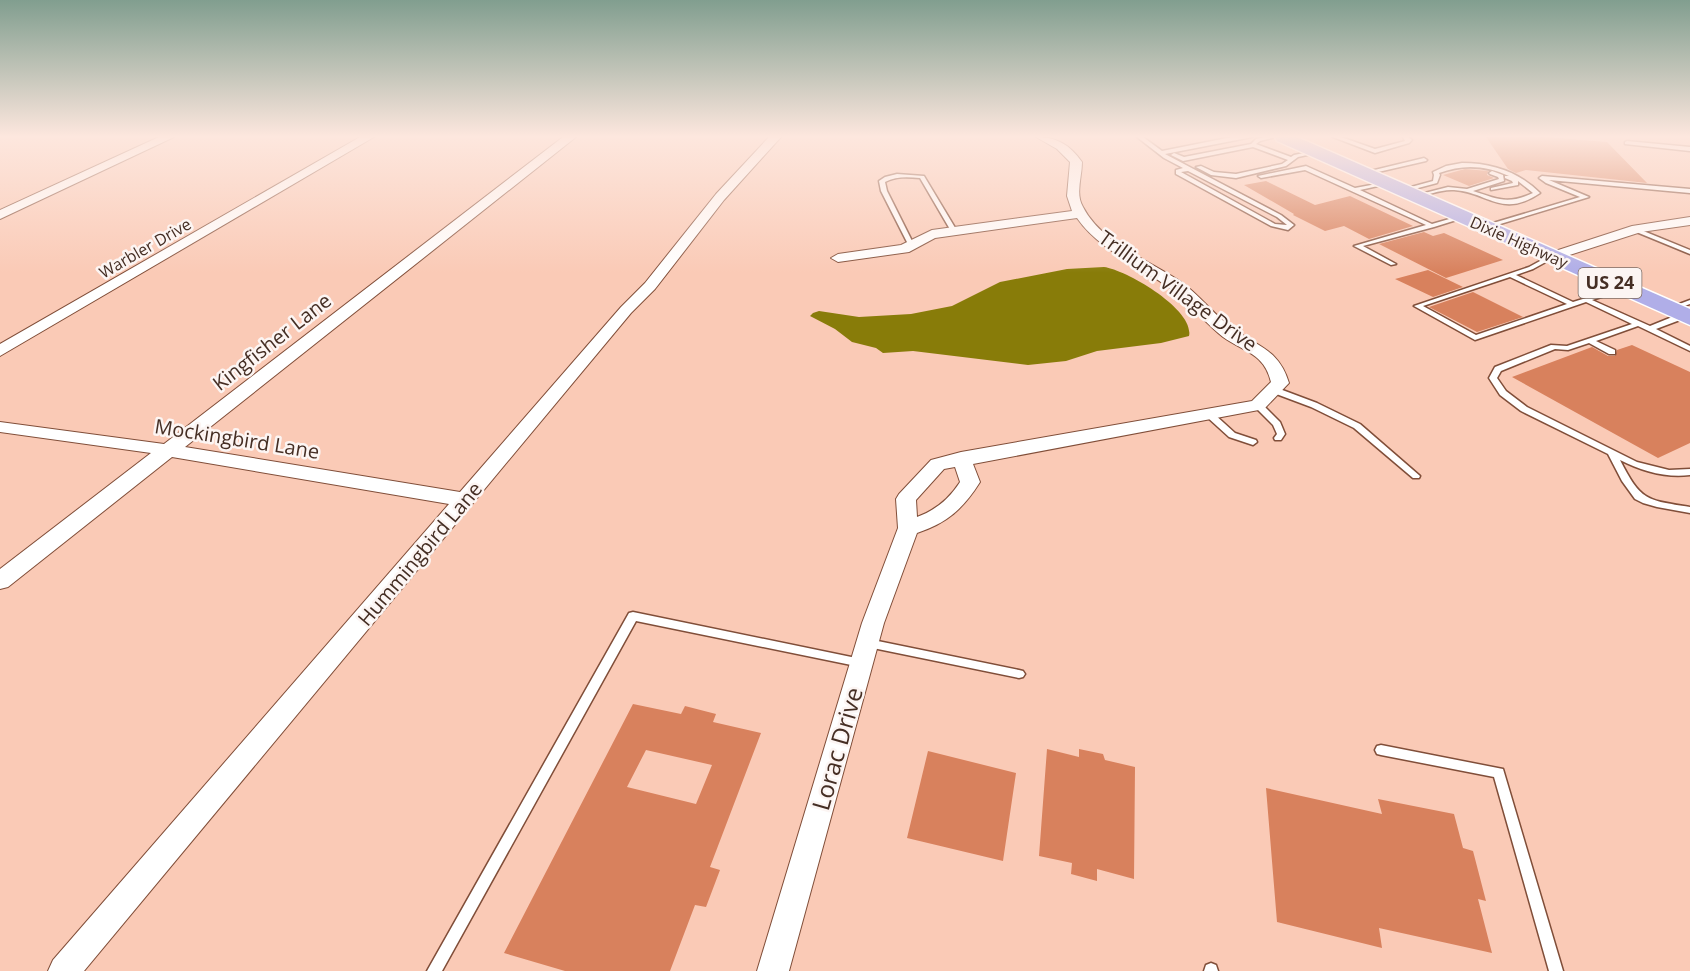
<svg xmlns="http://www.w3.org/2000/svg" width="1690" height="971" viewBox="0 0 1690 971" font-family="'Open Sans',sans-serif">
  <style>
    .water { fill: #887c09 }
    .building { fill: #d8815d; fill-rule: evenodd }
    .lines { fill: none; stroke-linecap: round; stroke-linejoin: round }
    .service-casing { stroke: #804e39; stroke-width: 3 }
    .minor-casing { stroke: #804e39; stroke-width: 2 }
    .primary-casing { stroke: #fff; stroke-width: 3 }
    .service { fill: #fff; fill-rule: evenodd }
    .minor { fill: #fff; fill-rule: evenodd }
    .primary { fill: #b0aee8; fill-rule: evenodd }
    .labels { text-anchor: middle; stroke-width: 5; stroke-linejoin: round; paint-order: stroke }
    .far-street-label { font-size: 16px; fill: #452e24; stroke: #fcf5f3 }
    .shield { fill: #fcf5f3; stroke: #7c6a62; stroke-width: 1.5 }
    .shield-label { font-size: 18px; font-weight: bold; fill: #452e24 }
    .street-label { font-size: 20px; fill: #452e24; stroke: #fcf5f3 }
    .near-street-label { font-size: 24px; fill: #452e24; stroke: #fcf5f3 }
  </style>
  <rect width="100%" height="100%" fill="#facab6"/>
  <path class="water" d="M1104,267c23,3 91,43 85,69l-28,7 -64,8 -31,10 -38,4 -115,-14 -30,2 -7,-5 -24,-6 -17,-13 -25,-13 3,-3 6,-2 40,6 52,-3 41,-8 48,-24 67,-13z"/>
  <path class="building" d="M1486,137h60l61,5 40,41 -121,-13 -10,3 -8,-4z
    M1465,169l23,2 -1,4 7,3 -25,8 -26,-11z
    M1266,181l49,24 35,-9 63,30 -44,13 -25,-13 -19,5 -32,-16 1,-1 -50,-29z
    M1424,232l9,4 11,-3 59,27 -57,18 -67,-34z
    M1428,270l35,17 -30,10 -38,-18z
    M1473,292l50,25 -46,15 -48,-25z
    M1632,345l58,27v71l-32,15 -146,-81 80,-30 16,9h7l2,-6z
    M633,704l48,10 4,-8 31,8 -3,8 48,11 -51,134 10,3 -14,37 -11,-2 -25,66h-105l-61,-18zM646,750l66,15 -16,39 -69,-17z
    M1047,749l32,8v-8l24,5 2,6 30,7 -1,112 -37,-10v12l-26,-7 1,-11 -33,-7z
    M928,751l88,22 -13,88 -96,-23z
    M1266,788l116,26 -4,-15 76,15 9,34 10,3 13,50 -8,-2 14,54 -113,-25 3,20 -105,-26z"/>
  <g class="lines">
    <g class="service-casing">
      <path id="service" d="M1137,137h6l19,14 70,-14h20l-87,17 116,61 13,10 -6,5 -17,-4 -95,-52v-4l7,-2 -19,-10zM1188,171l89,46 10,8 -12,-1 -94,-52z
        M1266,137h10l-16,4 -4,3 35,13 3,-2 24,-5 3,2 -23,5 -12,9 -50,12 -25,-3 -15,-8 5,-1 13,6 22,2 46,-10 6,-4 -35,-13 -70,14 -12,-6 3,-2 10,4 67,-13 5,-5z
        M1333,137h8l34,12 30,-8 -2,-4h5l4,3 -3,3 -34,10z
        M1627,141l63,6v4l-65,-7v-2z
        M1424,158l3,2 -1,1 -61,14 -3,-2z
        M1462,163c30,0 57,9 78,30 -38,26 -52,-1 -86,-3 -13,-1 -26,5 -38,8l-3,-2 35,-9 19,2 32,-10 -1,-2 -8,-3 -1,-1 3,-2 11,4 1,6 -31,10c25,8 34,14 60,2l-15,-12v4l-27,5v-2l22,-5 -1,-2 -7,-3v-2h4c-24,-11 -46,-12 -70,-3l1,2 -3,8 -34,9 -3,-2 33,-9 1,-6 -1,-3 13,-6z
        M1306,166l49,22 32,-6v2l-27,6 72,34 31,-9 3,2 -32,10 -71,19 33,18 -5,1 -37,-19 72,-21 -121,-55 -44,8 -3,-2z
        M897,174l27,2 33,55 -1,1 -5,-1 -31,-53c-12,-1 -24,-2 -35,4l2,9 27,54 -5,1 -28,-55 -2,-10 6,-4z
        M1542,176l148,13v4l-141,-13 40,17 -102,31h-4v-2l97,-29 -34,-14 -7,-5z
        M1636,228l54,22v4l-56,-23 -1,-1z
        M1551,255l3,2 -1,1 -20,11 -17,6 57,27 49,-15h4v2l-34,11 58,26 32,-13h6v4l-32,12 34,17v5l-52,-25 -42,15 19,9v4h-6l-20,-11 -21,7 -13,-1 -54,22 -4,7 9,13 21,16 110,55 32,8 21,-1v6c-24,3 -49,-4 -70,-15 21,41 26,40 70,47v6l-33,-6 -14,-4 -8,-4 -13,-18 -14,-27 -87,-43 -21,-16 -11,-17 6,-11 56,-22 16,1 65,-22 -46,-22 -111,38 -61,-34 115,-39zM1510,277l57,27 -91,31 -53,-29z
        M1690,300v4l-20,7 -4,-2z
        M1271,388h6l40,15 43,21 60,52 -1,2h-6l-59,-50 -43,-21 -40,-15 -1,-2z
        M1255,403h6l19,19 5,12 -4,6h-6l-1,-2 3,-4 -4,-9 -18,-18 -1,-2z
        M1207,413h6l22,20 21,7 1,2 -4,3 -24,-8 -22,-20 -1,-2z
        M633,612l228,47 4,1 1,3 -1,3 -4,1 -225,-46 -194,350h-15l202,-358z
        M868,639l151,31 4,1 2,3 -2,3 -4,1 -151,-31 -4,-1 -1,-3 1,-3z
        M1381,745l122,24 60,202h-14l-55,-194 -113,-22 -4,-1 -2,-4 2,-4z
        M1211,963l5,2 2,6h-14l2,-6z"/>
    </g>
    <g class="minor-casing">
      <path id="minor" d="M159,137h15l-174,82v-9z
        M360,137h14l-374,219v-12z
        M563,137h13l-391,310 275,45 161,-185 24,-24 71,-89 53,-57h12l-57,63 -69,89 -24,24 -547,658h-36l5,-11 396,-456 -277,-47 -164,130 -8,2v-20l151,-116 -151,-21v-10l164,22z
        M1036,137c21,0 34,8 46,25 0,15 -7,32 1,45 19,37 68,54 101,77 18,14 32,33 51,46 25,18 44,20 54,53l-25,26 -291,55 7,18c-17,27 -33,41 -63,51l-33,90 -95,348h-32l105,-348 36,-95 -2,-29 3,-5 32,-34 30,-8 291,-51 19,-19c-7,-29 -27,-30 -48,-45 -18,-14 -32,-33 -51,-47 -31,-24 -72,-39 -95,-72l-142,20 -26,14 -71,10 -7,-4 7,-4 63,-9 31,-15 140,-19 -5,-15 3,-34 -13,-13zM955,467l5,15c-11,17 -24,28 -43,35l-1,-17 28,-31z
        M1690,217v8l-49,7 -90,29 -7,-4 2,-3 86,-28z"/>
    </g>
    <g class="primary-casing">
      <path id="primary" d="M1275,137h22l393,172v16l-413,-184z"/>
    </g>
    <use href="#service" class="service"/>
    <use href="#minor" class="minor"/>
    <use href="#primary" class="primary"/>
  </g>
  <linearGradient id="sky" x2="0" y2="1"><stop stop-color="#819e8f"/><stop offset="0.5" stop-color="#fde7de"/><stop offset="1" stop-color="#fde7de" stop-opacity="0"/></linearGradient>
  <rect width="1690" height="273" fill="url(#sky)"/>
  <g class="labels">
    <g class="far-street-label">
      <text transform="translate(1519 242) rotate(24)" y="6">Dixie Highway</text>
      <text transform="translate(145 248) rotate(-30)" y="6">Warbler Drive</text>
    </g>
    <rect class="shield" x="1578.5" y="268" width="63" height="30" rx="4.5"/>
    <g class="shield-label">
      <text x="1610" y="289">US 24</text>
    </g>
    <g class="street-label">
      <text transform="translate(1178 291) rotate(36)" y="7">Trillium Village Drive</text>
      <text transform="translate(272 342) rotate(-38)" y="7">Kingfisher Lane</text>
      <text transform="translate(237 439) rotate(9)" y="7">Mockingbird Lane</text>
      <text transform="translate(420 554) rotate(-50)" y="7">Hummingbird Lane</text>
    </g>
    <g class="near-street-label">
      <text transform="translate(838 749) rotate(-74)" y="8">Lorac Drive</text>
    </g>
  </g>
</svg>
